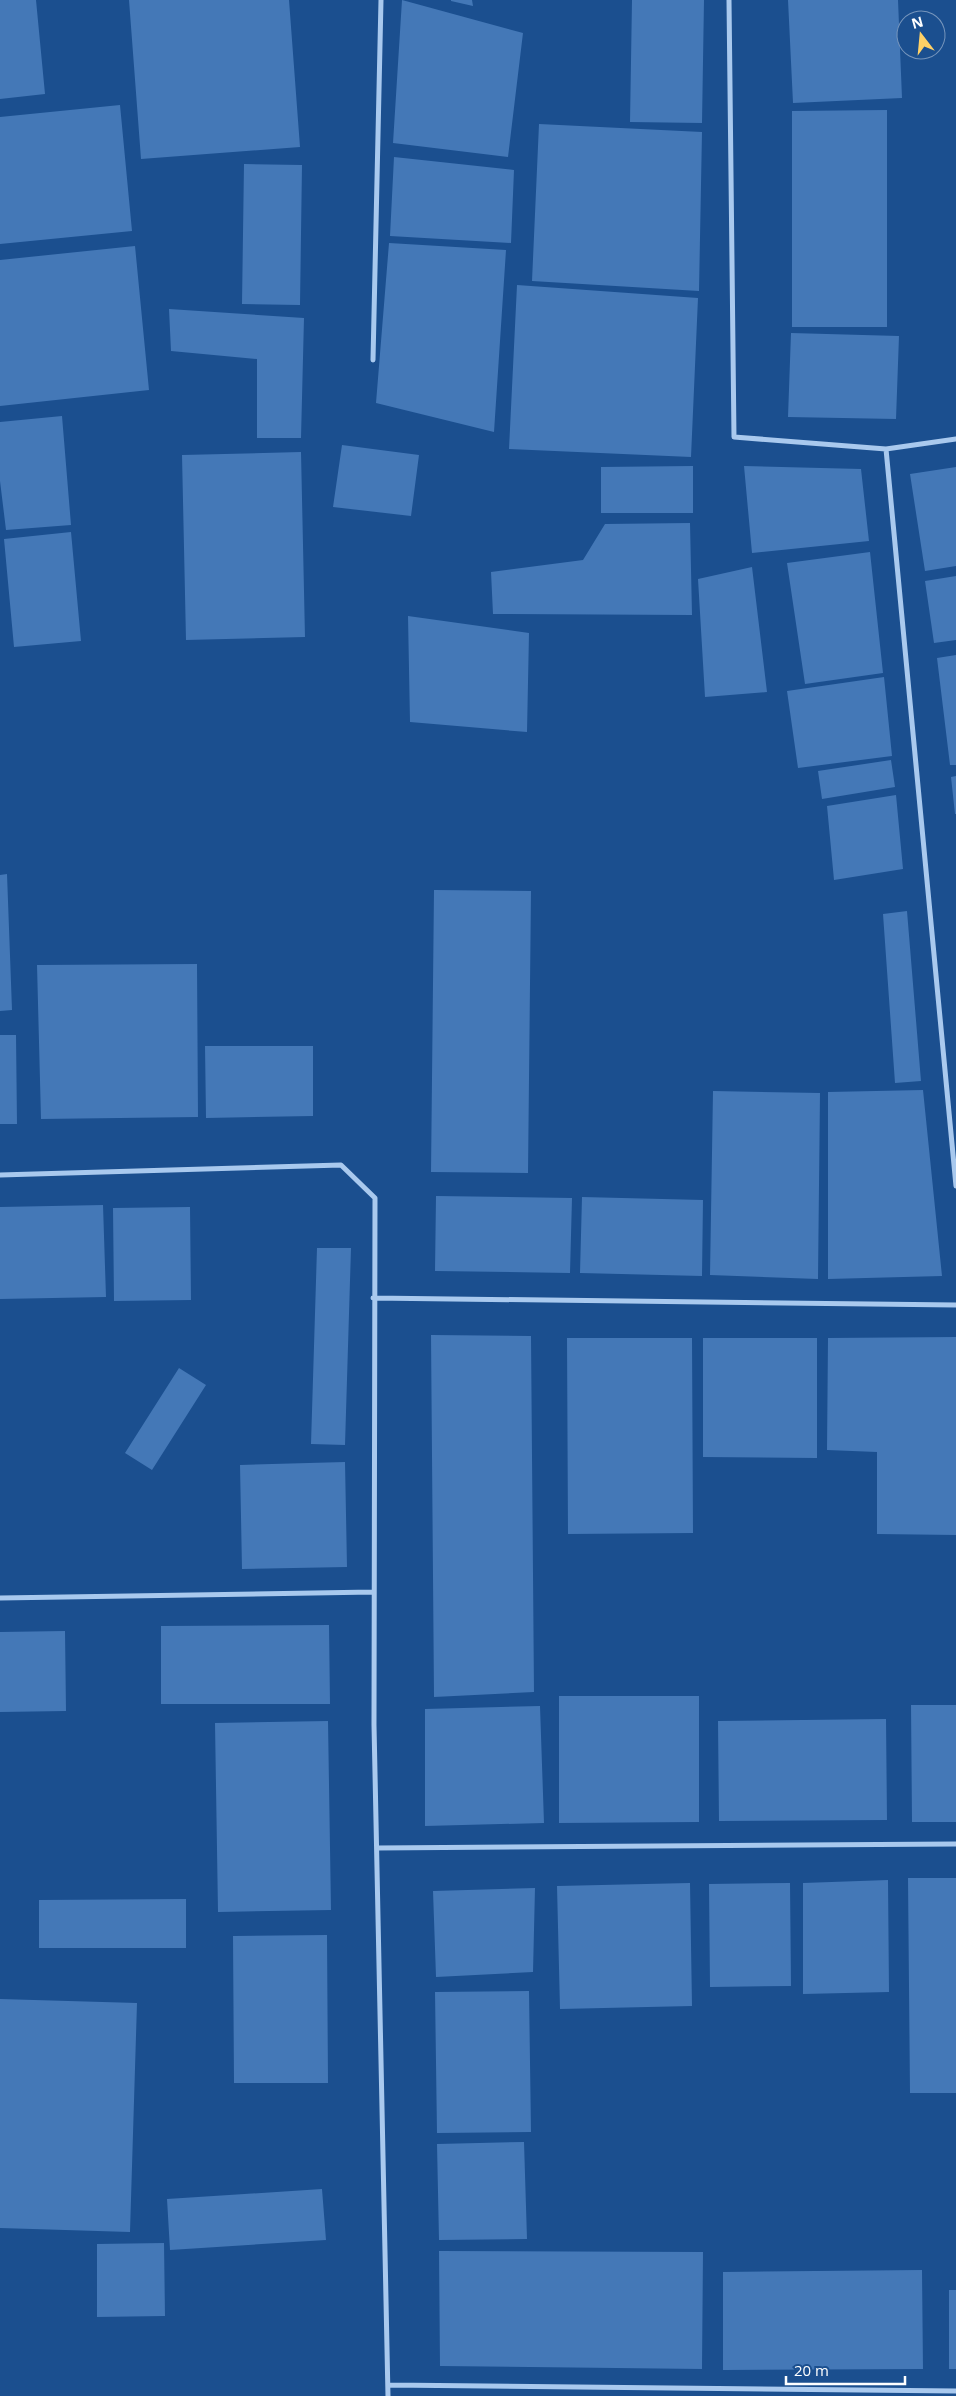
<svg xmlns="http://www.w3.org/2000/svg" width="956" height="2396" viewBox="0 0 956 2396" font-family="'Open Sans',sans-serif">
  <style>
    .building { fill: #4478b7 }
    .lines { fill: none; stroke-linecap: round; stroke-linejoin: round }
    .minor { stroke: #a9c9ee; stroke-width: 5 }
  </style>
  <rect width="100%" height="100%" fill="#1b4f8f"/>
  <path class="building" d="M0,0h36l9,94 -45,5z
    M129,0h160l11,147 -159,12z
    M402,0l121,33 -15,124 -115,-14z
    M451,0h21l1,6 -22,-5z
    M632,0h72l-2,123 -72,-1z
    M788,0h110l4,98 -109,5z
    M120,105l12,126 -132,13v-127z
    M887,110v217h-95v-216z
    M539,124l163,8 -3,159 -167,-10z
    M394,157l120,13 -3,73 -121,-7z
    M244,164l58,1 -2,140 -58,-1z
    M389,243l117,7 -12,182 -118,-29z
    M135,246l14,144 -149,16v-146z
    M517,285l181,13 -7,159 -182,-8z
    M169,309l135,9 -3,120h-44v-79l-86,-8z
    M791,333l108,3 -3,83 -108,-2z
    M62,416l9,109 -65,5 -6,-49v-59z
    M342,445l77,10 -8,61 -78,-9z
    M301,452l4,185 -119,3 -4,-185z
    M693,466v47h-92v-46z
    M744,466l117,3 8,72 -117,12z
    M956,467v99l-31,5 -15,-97z
    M690,523l2,92 -199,-1 -2,-42 92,-12 22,-36z
    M71,532l10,109 -67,6 -10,-108z
    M870,552l13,121 -78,11 -18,-121z
    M752,567l15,125 -62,5 -7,-118z
    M956,576v64l-22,3 -9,-62z
    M408,616l121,17 -2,99 -117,-10z
    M956,655v110h-6l-13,-107z
    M884,677l8,79 -94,12 -11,-77z
    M891,760l4,27 -73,12 -4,-28z
    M956,776v38h-1l-4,-37z
    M896,795l7,74 -69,11 -7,-74z
    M7,874l5,136 -12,1v-136z
    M434,890l97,1 -3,282 -97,-1z
    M907,911l14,170 -26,2 -12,-169z
    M197,964l1,153 -157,2 -4,-154z
    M0,1035h16l1,89h-17z
    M205,1046h108v70l-107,2z
    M923,1090l19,186 -114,3v-187z
    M713,1091l107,2 -2,186 -108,-4z
    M436,1196l136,2 -2,75 -135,-2z
    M582,1197l121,3 -1,76 -122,-3z
    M103,1205l3,92 -106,2v-92z
    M190,1207l1,93 -77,1 -1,-93z
    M317,1248h34l-6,197 -34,-1z
    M431,1335l100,1 3,356 -100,5z
    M956,1337v198l-79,-1v-82l-50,-2 1,-112z
    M567,1338h125l1,195 -125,1z
    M703,1338h114v120l-114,-1z
    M179,1368l27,17 -54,85 -27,-17z
    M345,1462l2,105 -105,2 -2,-104z
    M329,1625l1,79h-169v-78z
    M65,1631l1,80 -66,1v-80z
    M559,1696h140v126l-140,1z
    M911,1705h45v117h-44z
    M540,1706l4,117 -119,3v-117z
    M886,1719l1,101 -168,1 -1,-100z
    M328,1721l3,189 -113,2 -3,-189z
    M908,1878h48v215h-46z
    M888,1880l1,112 -86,2v-111z
    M690,1883l2,123 -132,3 -3,-123z
    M790,1883l1,103 -81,1 -1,-103z
    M535,1888l-2,84 -97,5 -3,-86z
    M186,1899v49h-147v-48z
    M327,1935l1,148h-94l-1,-147z
    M529,1991l2,141 -94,1 -2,-141z
    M0,1999l137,4 -7,229 -130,-4z
    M524,2142l3,97 -88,1 -2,-96z
    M322,2189l4,51 -156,10 -3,-51z
    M164,2243l1,73 -68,1v-73z
    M439,2251l264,1 -1,117 -262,-3z
    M922,2270l1,99 -200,1v-98z
    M949,2290h7v79h-7z"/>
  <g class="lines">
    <path class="minor" d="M729,0l5,437 152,12 70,-10
      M373,360l8,-360
      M886,449l70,737
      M0,1175l341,-10 34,33 -1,527 14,671
      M373,1298l583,7
      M0,1598l373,-6
      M377,1848l579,-4
      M389,2385l567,6"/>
  </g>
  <g transform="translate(921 35) rotate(344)"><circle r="24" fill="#1b4f8f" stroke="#7695bc"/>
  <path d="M0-4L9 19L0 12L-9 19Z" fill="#ffd166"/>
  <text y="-8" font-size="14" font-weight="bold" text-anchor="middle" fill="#ffffff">N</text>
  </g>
  <path d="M786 2376v8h119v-8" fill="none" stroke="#ffffff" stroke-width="2.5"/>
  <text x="794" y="2376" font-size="15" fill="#ffffff" stroke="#1b4f8f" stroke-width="4" paint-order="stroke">20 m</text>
</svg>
